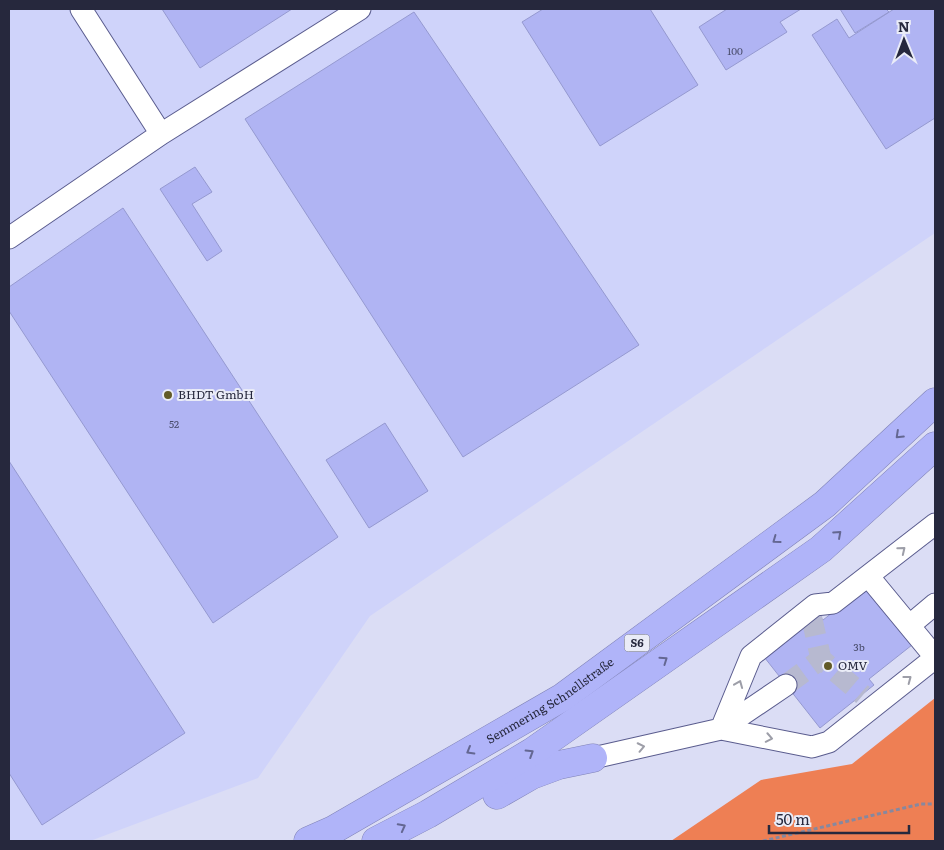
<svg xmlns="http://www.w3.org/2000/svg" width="944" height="850" viewBox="0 0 944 850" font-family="Literata,serif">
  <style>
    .built { fill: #cfd3fa }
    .forest { fill: #ee7f54 }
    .building { fill: #b0b4f3; stroke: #9599d0 }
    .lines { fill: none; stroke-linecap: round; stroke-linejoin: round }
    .minor-tunnel { stroke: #b7b9d0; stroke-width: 21; stroke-dasharray: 21 11; stroke-linecap: butt }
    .minor-casing { stroke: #5a5c8e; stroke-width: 23 }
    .highway-casing { stroke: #8083b7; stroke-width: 29 }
    .path { stroke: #86889f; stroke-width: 3; stroke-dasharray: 4 2.5; stroke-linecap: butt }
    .minor { stroke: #fff; stroke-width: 21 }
    .highway { stroke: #b0b4f9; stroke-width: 28 }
    .oneway { stroke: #646792 }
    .oneway2 { stroke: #9d9ea8 }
    .poi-dot { fill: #625a27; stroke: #eaecf7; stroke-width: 2 }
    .labels { text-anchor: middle; stroke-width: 4; stroke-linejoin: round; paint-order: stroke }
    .number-label { font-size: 10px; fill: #484b6a }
    .shield { fill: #eaecf7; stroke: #616375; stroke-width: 1 }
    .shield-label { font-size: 11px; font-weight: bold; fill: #26283d }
    .poi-label { font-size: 12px; fill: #26283d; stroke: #eaecf7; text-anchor: start }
    .street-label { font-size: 12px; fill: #26283d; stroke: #eaecf7 }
  </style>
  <rect width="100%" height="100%" fill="#dbddf5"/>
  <path class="built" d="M9,9h926v224l-565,383 -112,162 -168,63h-81z"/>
  <path class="forest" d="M935,698v143h-264l90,-61 91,-16z"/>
  <path class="building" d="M162,9h130l-92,59z
    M543,9h107l48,76 -98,61 -78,-124z
    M727,9h74l-21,13 7,10 -61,38 -27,-43z
    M840,9h46l3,3 -34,21z
    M894,9h41v109l-49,31 -74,-114 25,-16 12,19z
    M414,12l225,333 -176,112 -218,-338z
    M195,167l17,25 -20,12 30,47 -15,10 -47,-72z
    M123,208l215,329 -125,86 -204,-312v-24z
    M385,423l43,68 -59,37 -43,-68z
    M9,461l176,272 -143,92 -33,-52z
    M865,587l47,58 -43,34 5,6 -54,43 -59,-75 54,-43 8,10z"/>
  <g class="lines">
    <path class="minor-tunnel" d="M811,615l10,44
      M786,685l35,-26 42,36"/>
    <g class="minor-casing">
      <path id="minor" d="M81,9l80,125
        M9,238l152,-104 199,-125
        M935,524l-102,79 -18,2 -64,51 -30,73 91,18 17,-5 106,-84
        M869,577l66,80
        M910,625l25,-21
        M593,758l128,-29 65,-44"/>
    </g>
    <g class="highway-casing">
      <g id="highway">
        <path d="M497,795l35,-20 27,-10 34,-7"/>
        <path id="s1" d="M308,841l25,-11 230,-133 262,-193 110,-102"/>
        <path d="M376,841l52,-27 104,-62 289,-203 114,-103"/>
      </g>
    </g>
    <path class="path" d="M763,841l158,-37h14"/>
    <use href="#minor" class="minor"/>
    <use href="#highway" class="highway"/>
  </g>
  <defs><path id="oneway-chevron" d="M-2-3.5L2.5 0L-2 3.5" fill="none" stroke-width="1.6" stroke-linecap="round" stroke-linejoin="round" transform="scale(1.25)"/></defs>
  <g class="oneway">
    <use href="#oneway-chevron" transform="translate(899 435) rotate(137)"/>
    <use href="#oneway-chevron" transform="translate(838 534) rotate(-42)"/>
    <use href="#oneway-chevron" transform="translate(776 540) rotate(144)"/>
    <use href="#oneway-chevron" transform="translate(664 660) rotate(-35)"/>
    <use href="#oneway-chevron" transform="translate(470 751) rotate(150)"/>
    <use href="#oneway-chevron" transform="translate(530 753) rotate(-32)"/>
    <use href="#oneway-chevron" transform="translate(402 827) rotate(-28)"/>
  </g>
  <g class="oneway2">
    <use href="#oneway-chevron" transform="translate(902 550) rotate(-39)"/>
    <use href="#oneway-chevron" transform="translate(908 679) rotate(-37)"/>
    <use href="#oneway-chevron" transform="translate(739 684) rotate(-68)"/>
    <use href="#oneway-chevron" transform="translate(769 738) rotate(11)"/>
    <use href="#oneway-chevron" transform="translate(641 747) rotate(-12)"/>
  </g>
  <g class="poi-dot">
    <circle cx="168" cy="395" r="5"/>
    <circle cx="828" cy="666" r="5"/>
  </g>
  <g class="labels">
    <g class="number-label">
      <text x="735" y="55">100</text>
      <text x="174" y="428">52</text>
      <text x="859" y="651">3b</text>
    </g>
    <rect class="shield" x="624.5" y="634.5" width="25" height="17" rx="4"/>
    <g class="shield-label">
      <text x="637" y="647">S6</text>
    </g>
    <g class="poi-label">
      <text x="178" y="399">BHDT GmbH</text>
      <text x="838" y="670">OMV</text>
    </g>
    <g class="street-label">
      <text dy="4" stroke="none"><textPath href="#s1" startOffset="280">Semmering Schnellstraße</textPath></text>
    </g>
  </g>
  <rect width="944" height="850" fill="none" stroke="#26283d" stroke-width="20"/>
  <g transform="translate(904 40) rotate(359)" stroke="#eaecf7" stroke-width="4" paint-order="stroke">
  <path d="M0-4L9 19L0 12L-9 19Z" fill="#26283d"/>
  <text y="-8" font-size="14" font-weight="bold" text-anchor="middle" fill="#26283d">N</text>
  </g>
  <path d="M769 825v8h140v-8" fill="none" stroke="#26283d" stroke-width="2.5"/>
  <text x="776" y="825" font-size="15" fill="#26283d" stroke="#eaecf7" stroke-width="4" paint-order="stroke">50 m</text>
</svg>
